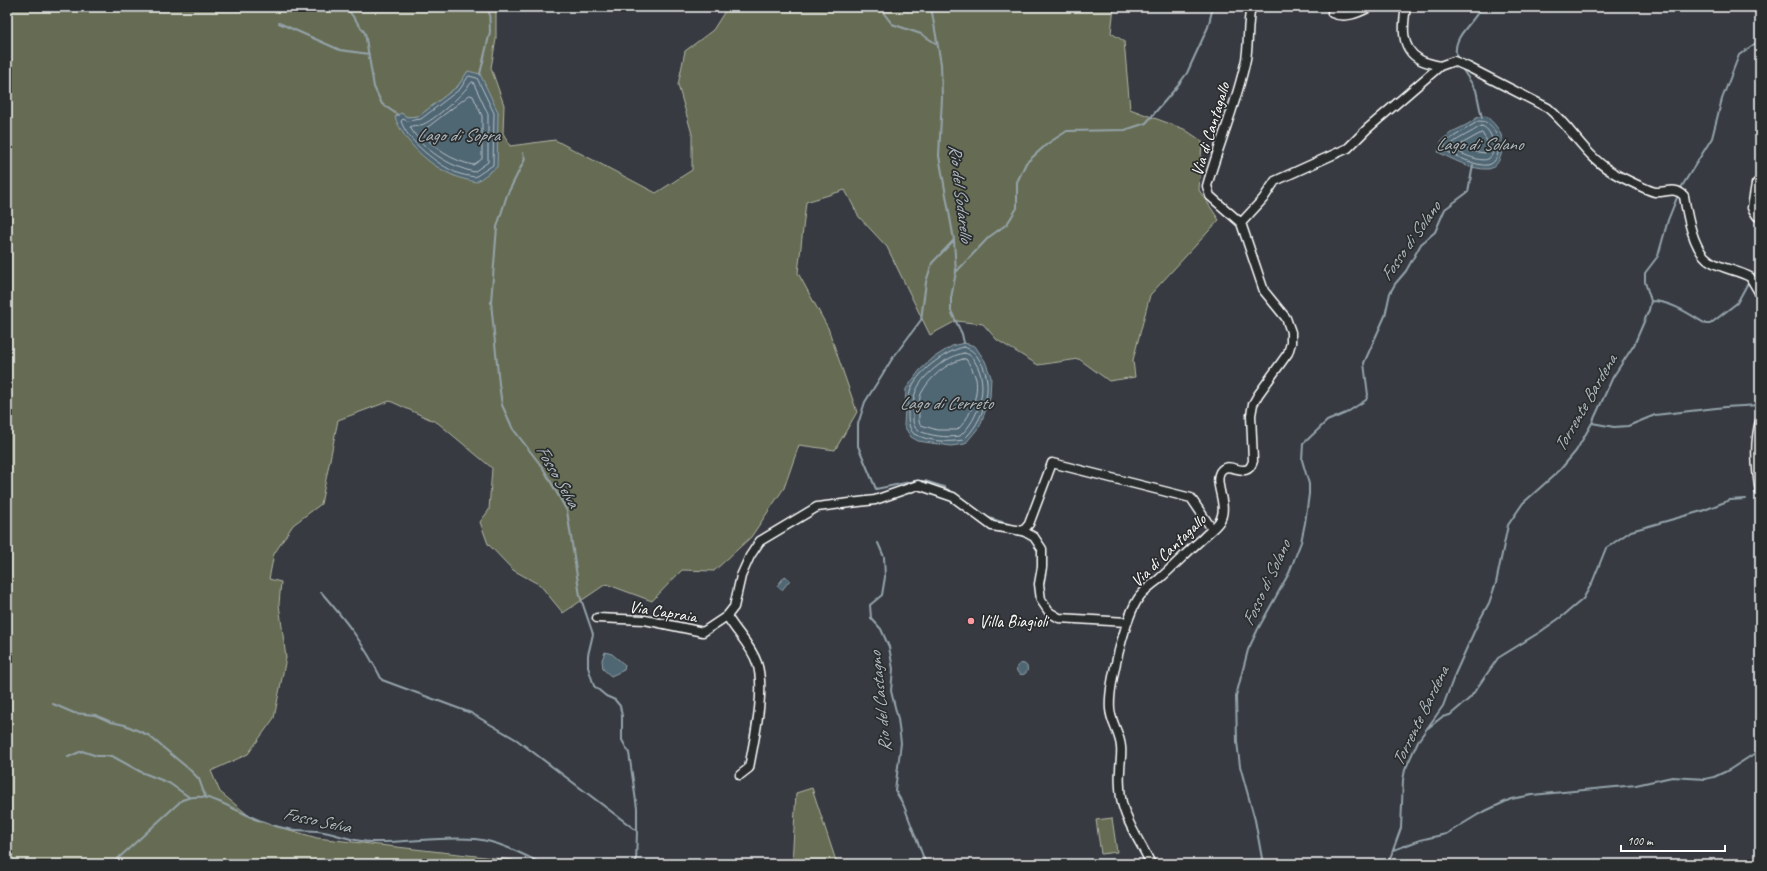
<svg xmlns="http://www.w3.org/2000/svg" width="1767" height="871" viewBox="0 0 1767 871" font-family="Caveat,sans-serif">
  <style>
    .green { fill: #666c52; stroke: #b2b6a8; fill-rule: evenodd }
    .water { fill: #4f6673; stroke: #95a3ab }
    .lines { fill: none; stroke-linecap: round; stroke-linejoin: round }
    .shore { stroke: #b9c2c7; stroke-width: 1 }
    .stream { stroke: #95a3ab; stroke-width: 2 }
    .minor-casing { stroke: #fff; stroke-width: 11 }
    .minor { stroke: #2a2d2e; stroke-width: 8 }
    .poi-dot { fill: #ff9aa2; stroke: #2a2d2e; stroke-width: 1.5 }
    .labels { text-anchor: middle; stroke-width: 3.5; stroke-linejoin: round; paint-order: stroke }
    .street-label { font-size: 17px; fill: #fff; stroke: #2a2d2e }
    .poi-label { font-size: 17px; fill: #fff; stroke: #2a2d2e; text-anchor: start }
    .water-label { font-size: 18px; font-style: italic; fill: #b0bac0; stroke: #2a2d2e }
  </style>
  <rect width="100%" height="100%" fill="#373a41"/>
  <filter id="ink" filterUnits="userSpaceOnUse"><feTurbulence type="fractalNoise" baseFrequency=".025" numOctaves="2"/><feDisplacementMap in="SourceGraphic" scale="8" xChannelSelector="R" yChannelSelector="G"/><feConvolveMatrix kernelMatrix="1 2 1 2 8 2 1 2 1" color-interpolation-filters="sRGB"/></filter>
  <g filter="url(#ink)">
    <path class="green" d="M7,7h486l3,3v29l-5,29 13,37 -1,28 7,13 45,-6 101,53 36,-23v-36l-14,-49 7,-34 28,-21 12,-19 -2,-4h391l-3,26 13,8 6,68 54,20 18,12 -3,49 20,30 -69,75 -17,65 2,17 -26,4 -30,-22 -41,6 -41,-25 -14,-16 -27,-3 -26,14 -43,-88 -28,-30 -14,-27 -39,12 -8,71 30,55 29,84 -22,38 -36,-5 -15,43 -33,49 -37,34 -32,-1 -30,31 -46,-17 -43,29 -23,-28 -27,-15 -25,-26 -8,-22 9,-12 3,-42 -54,-45 -48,-22 -52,19 -17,84 -28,21 -19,29 -5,25 12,3 -2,22 7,54 -12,60 -26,36 -37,17 9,21 33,27 64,19 195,22 8,4h-513zM468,71l22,27 8,14 -2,21 -41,43 -22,-12 -19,-17 -13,-34 6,4 12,-1 39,-30z
      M812,788l25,76h-45l4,-71z
      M1112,818l5,34 -16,2 -5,-34z"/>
    <path class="water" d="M468,71l12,3 18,38 -1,55 -21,15c-7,-2 -15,-3 -21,-6 -26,-10 -51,-34 -60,-59l6,-4 6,4 12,-1 39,-30z
      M1486,116c7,6 15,14 16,23 2,10 -2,29 -14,30 -16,1 -36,-10 -50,-17l4,-12 10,-8 16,-8 10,-7z
      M964,343l11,3 10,15 6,16 -1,21 -10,28 -15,18 -14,2 -33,-5 -7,-4 -7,-11 2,-37 14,-19 13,-12 19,-12z
      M785,576l5,4 -8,10 -5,-4z
      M605,652l7,2 13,11 -1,5 -13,6 -8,-7 -1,-9z
      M1016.5 669a5.5 5.5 0 1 1 11 0a5.5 5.5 0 1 1-11 0Z"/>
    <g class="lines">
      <path class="shore" d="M469,76l8,2 17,35 -1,52 -18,12c-6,-1 -13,-2 -18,-4 -19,-8 -50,-32 -56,-52l2,-2 4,2 14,-2 39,-30z
        M473,82l15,32v48l-14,10c-25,-6 -51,-22 -64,-45l2,-1c3,-1 6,0 9,-1 12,-3 43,-32 50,-42z
        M470,95l3,1 9,20v43l-9,6c-19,-4 -41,-16 -51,-33z
        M1479,121c21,-1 27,40 9,44 -11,2 -34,-10 -44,-15l2,-8z
        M1481,126c11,1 18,27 7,33 -8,4 -31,-7 -38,-12v-2c10,-8 21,-12 31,-19z
        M1482,133l5,8 -2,12 -15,-2 -8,-5v-2z
        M964,347c9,3 11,6 16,14 16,24 3,62 -17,79 -17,3 -34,1 -49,-6 -6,-7 -6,-14 -6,-23 0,-6 0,-13 2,-19 5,-19 35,-41 54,-45z
        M964,353c6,1 8,4 11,9 15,23 4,57 -15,74 -14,2 -30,0 -43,-6 -5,-6 -4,-10 -4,-17 0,-6 0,-14 2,-19 5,-18 32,-38 49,-41z
        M963,359h3c4,6 8,13 10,20 3,17 -7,41 -19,51h-20l-16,-5 -2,-3c0,-9 -1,-20 2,-28 8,-16 25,-31 42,-35z"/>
      <path class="stream" d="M346,7l19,26 9,54 8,17 16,11
        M879,7l13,17 29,10 16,10
        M931,7l10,57 1,34 -3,58 15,84 2,32 -5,26v13l11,23 2,9
        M279,23l61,27 29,4
        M1458,60c-10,-22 16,-36 23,-53
        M1461,67l15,23 6,28
        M480,74l10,-42 -1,-25
        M523,153l2,6 -18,36 -10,32 -6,75 8,82 3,21 11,24 30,39 24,43 13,85 13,38 -5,21v12l6,19 12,10 9,4 5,6 2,10v24l7,13 8,55v23
        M1679,191l33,-53 10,-39 17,-44 21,-15
        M954,240l-22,23 -6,19 -5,38 -29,39 -27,43 -7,22v22l18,43 39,-8h10l19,6 45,31 23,7
        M956,272l33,-35 18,-13 10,-16v-26l9,-19 21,-19 20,-13 58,-1 21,-7 30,-35 11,-15 21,-46 5,-20
        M1752,276l8,-6
        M1651,301c20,0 38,13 55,23h4l27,-21 12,-22
        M1592,423l22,4 14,-1 27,-11 70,-8 35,-2
        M878,543l6,14 1,20 -3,18 -12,10 1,13 10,11 8,18 4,22 -2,22 7,28 3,24 -6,47 9,16 22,58
        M321,592c26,30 43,52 61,88l89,33 46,27 120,91 -1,33
        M53,704l21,9 21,2 16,7 14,3 23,10 41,34 10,10 6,17
        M1428,728l14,-11 8,-2 20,-17 28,-40 42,-26 24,-17 19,-16 9,-16 14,-35 25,-17 71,-20 28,-11 15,-1
        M68,757l14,-6 15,5h15l29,16 28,11 20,14
        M1394,850l26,-10 26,-6 33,-20 32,-15 21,-4 104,-10 36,-8 33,2 9,-2 15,-7 31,-20
        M112,864l70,-64c23,-10 42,5 63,14 11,5 31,13 43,15 10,2 20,1 30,2 18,2 34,11 53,11 35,1 69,-6 104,-3 23,2 47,15 68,25
        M1263,864l-8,-44 -15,-54 -3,-24 -1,-46 12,-46 10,-21 31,-56 12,-31 4,-19 4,-29v-10l-7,-24 1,-16 24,-23 19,-8 20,-13 2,-5 -4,-32 21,-47 5,-23 5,-9 11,-13 15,-27 14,-12 10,-23 23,-17 5,-27
        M1388,864l13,-36 2,-48 2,-10 13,-29 25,-35 12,-32 23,-51 11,-20 7,-20 12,-58 15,-22 37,-33 16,-19 16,-28 21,-46 21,-32 15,-35 2,-9 -6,-19v-9l13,-17 10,-36 10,-25"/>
      <g class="minor-casing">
        <path id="minor" d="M1333,7l-1,6c13,6 26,0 38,-6
          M1406,7c-3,18 -6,41 13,52 6,4 14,5 21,7
          M1760,180l-4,4 -4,24 5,8 3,1
          M1241,223l22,-24 12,-18 73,-33 19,-19 73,-63 14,-5 14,6 80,41c27,23 38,51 71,68 6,3 31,15 36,16 11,1 20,-6 29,4 3,18 9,55 26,65 12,8 27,9 40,16l10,17
          M1760,421c-6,22 -4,48 0,71
          M1023,531l6,-7 23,-61 139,35 21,31
          M727,616c9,16 24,29 30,47 9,27 -3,77 -8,105l-9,7
          M597,618l48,2 58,12 24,-16 7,-9 7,-31 9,-20 10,-15 57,-34 58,-7 43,-15 35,12 39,29 31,5 11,6 8,12v18l-3,17 2,16 8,12 10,6 68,4
          M1151,864c-10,-21 -26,-43 -30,-66 -1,-9 -2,-19 -1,-27 0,-8 2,-16 1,-24 -1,-14 -10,-24 -11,-38 -2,-23 16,-95 30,-113 5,-6 11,-11 18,-16 15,-13 29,-28 44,-41 5,-6 13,-11 17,-17 11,-16 -6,-38 1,-50 8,-14 27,10 33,-11l-2,-46 2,-11 5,-9 30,-42 3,-10v-11l-5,-14 -22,-27 -23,-68 -31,-27 -3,-10c12,-43 30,-83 39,-127 3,-17 1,-35 5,-52"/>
      </g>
      <use href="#minor" class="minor"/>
    </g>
  </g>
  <circle class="poi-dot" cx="971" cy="621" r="4"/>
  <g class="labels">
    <g class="street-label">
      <text transform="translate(1210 129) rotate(-73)" y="6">Via di Cantagallo</text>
      <text transform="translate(1168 550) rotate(-44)" y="6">Via di Cantagallo</text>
      <text transform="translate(663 611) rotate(9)" y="6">Via Capraia</text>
    </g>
    <g class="poi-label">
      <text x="979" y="627">Villa Biagioli</text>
    </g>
    <g class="water-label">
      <text x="458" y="141">Lago di Sopra</text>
      <text x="1479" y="150">Lago di Solano</text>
      <text transform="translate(961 193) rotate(83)" y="6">Rio del Sodarello</text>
      <text transform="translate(1410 241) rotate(-55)" y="6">Fosso di Solano</text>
      <text x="946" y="409">Lago di Cerreto</text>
      <text transform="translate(1585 403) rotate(-60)" y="6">Torrente Bardena</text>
      <text transform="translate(558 476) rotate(60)" y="6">Fosso Selva</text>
      <text transform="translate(1266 583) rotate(-65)" y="6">Fosso di Solano</text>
      <text transform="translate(880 702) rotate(-96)" y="6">Rio del Castagno</text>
      <text transform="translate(1420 716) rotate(-64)" y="6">Torrente Bardena</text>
      <text transform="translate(317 820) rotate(12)" y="6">Fosso Selva</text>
    </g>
  </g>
  <rect width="1767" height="871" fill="none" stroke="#2a2d2e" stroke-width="24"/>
  <rect x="12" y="12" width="1743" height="847" fill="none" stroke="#fff" stroke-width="1.5" filter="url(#ink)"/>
  <path d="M1621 845v6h104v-6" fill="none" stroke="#ffffff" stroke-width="2"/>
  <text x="1627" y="845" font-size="12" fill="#ffffff" stroke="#2a2d2e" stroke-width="3" paint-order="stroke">100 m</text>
</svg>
